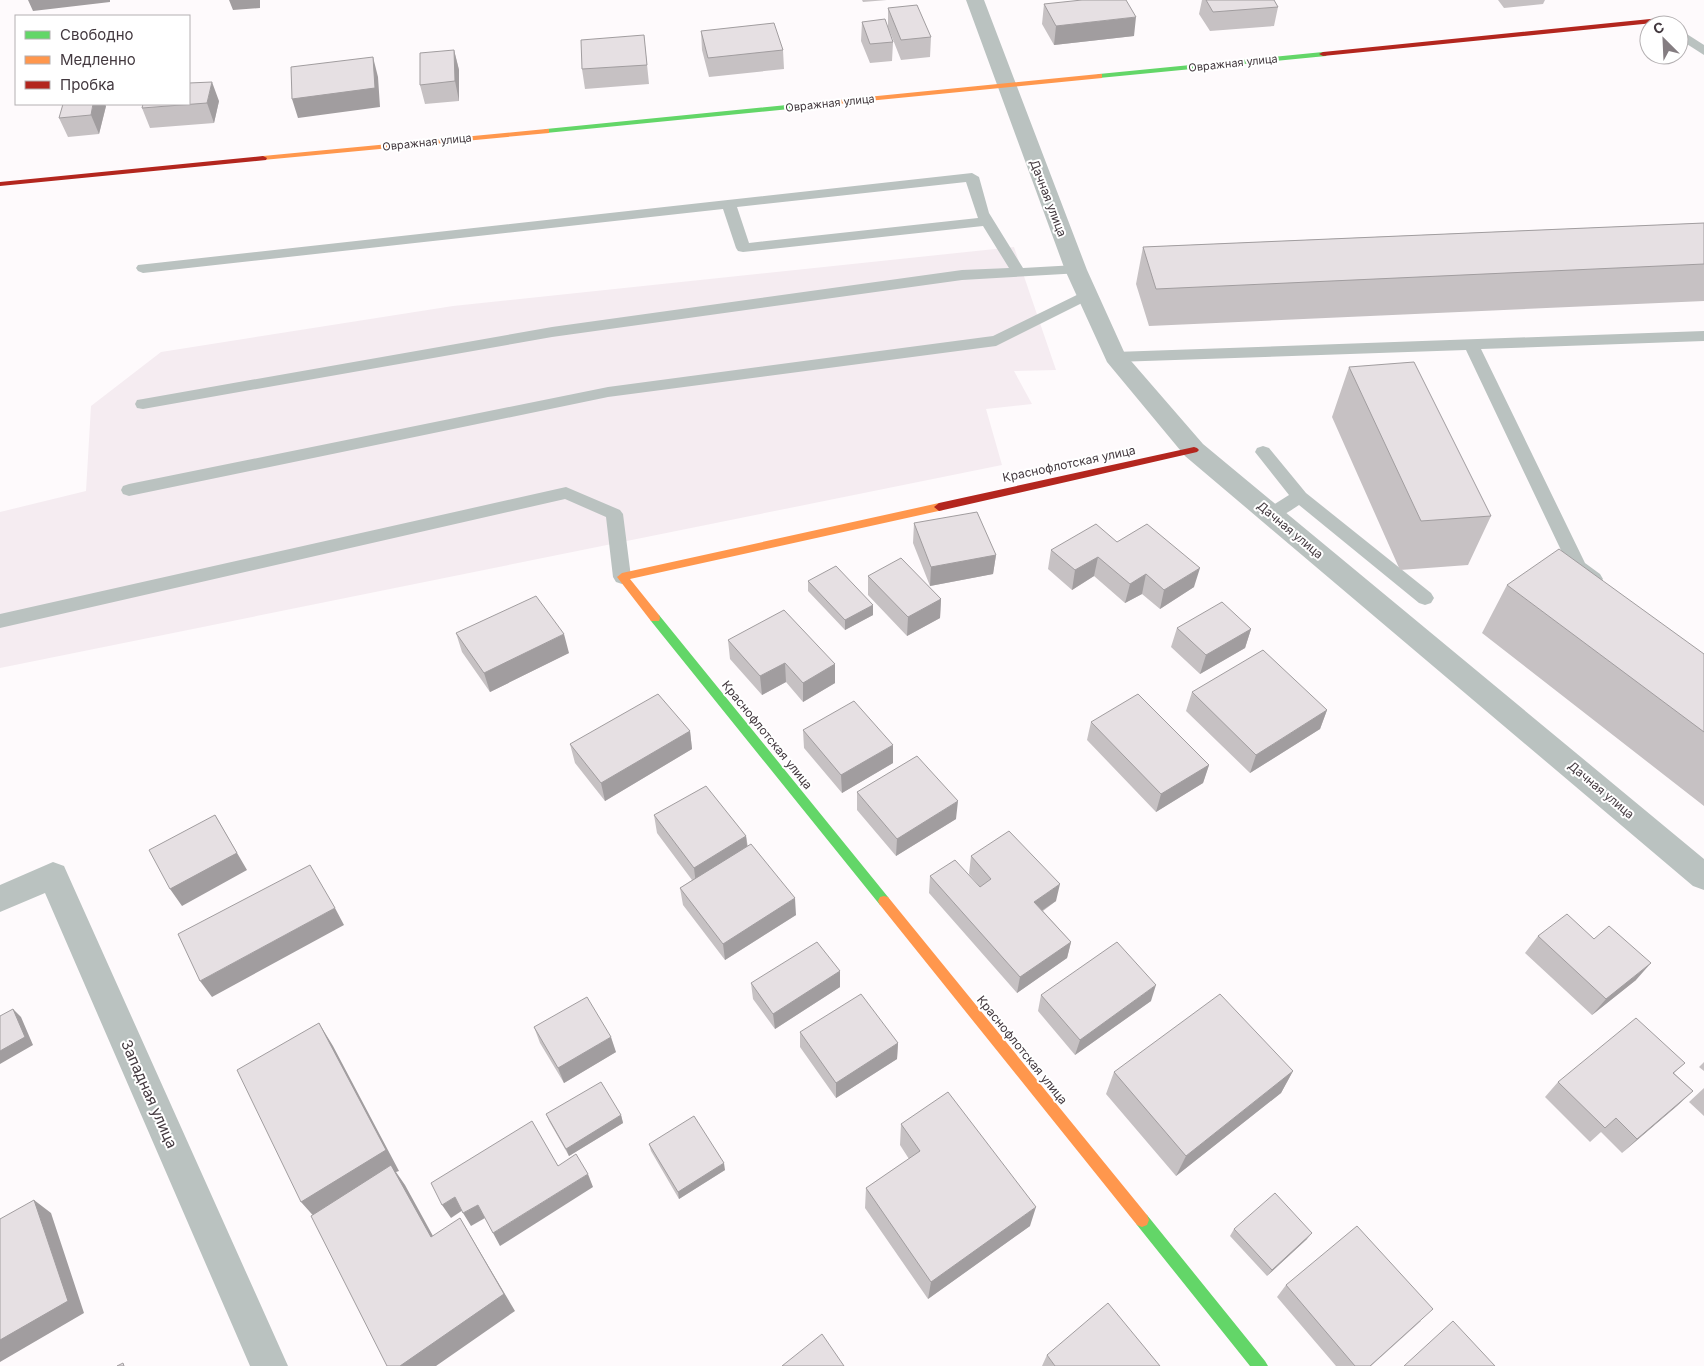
<svg xmlns="http://www.w3.org/2000/svg" width="1704" height="1366" viewBox="0 0 1704 1366" font-family="Inter,sans-serif">
  <style>
    .built { fill: #f5ecf1 }
    .lines { fill: none; stroke-linecap: round; stroke-linejoin: round }
    .lane { fill: #bac2c0; fill-rule: evenodd }
    .street { fill: #bac2c0; fill-rule: evenodd }
    .fast { fill: #63d668; fill-rule: evenodd }
    .slow { fill: #ff974d; fill-rule: evenodd }
    .jam { fill: #b3261e; fill-rule: evenodd }
    .wall { fill: #c6c1c3 }
    .shaded-wall { fill: #a19d9f }
    .building { fill: #e6e0e3; stroke: #a19d9f }
    .labels { text-anchor: middle; stroke-width: 4; stroke-linejoin: round; paint-order: stroke }
    .far-street-label { font-size: 11px; fill: #43393f; stroke: #fff }
    .street-label { font-size: 12px; fill: #43393f; stroke: #fff }
    .near-street-label { font-size: 15px; fill: #43393f; stroke: #fff }
  </style>
  <rect width="100%" height="100%" fill="#fefafc"/>
  <path class="built" d="M1014,247l42,123 -42,1 18,33 -46,5 16,56 -1002,203v-156l86,-21 5,-85 70,-54 292,-46z"/>
  <g class="lines">
    <path class="lane" d="M1679,29l25,16v10l-25,-16z
      M972,173l7,4 10,36 34,55 53,-3 5,2 2,3 -2,3 -119,7 -410,57 -409,72 -6,-1 -2,-4 2,-4 6,-1 409,-72 410,-57 47,-2 -26,-42 -240,26 -5,-1 -2,-3 -13,-39 -580,64 -5,-2 -2,-3 2,-3zM966,182l12,36 -229,25 -12,-36z
      M1087,290l5,2 2,3 -2,3 -96,48 -388,51 -479,99 -6,-2 -2,-4 2,-4 6,-2 479,-97 385,-51z
      M1704,331v10l-223,8 104,214 15,11 3,5 -3,5c-11,3 -25,-7 -31,-17l-103,-217 -351,12 -6,-1 -2,-4 2,-4 6,-1z
      M1263,446l6,2 37,45 125,100 3,5 -3,5 -6,2 -6,-2 -120,-98c-10,6 -22,17 -34,13l-3,-4 3,-4 24,-15 -34,-43 2,-4z
      M566,487l54,23 3,4 8,63 -3,5 -6,2 -6,-2 -3,-5 -7,-60 -41,-18 -565,129v-14z"/>
    <path class="street" d="M966,0h18l103,270 38,84 78,90 501,415v31l-11,-4 -508,-430 -78,-94 -42,-92z
      M53,862l11,4 4,9 220,491h-38l-205,-473 -45,19v-27z"/>
    <path class="fast" d="M1323,52l4,2 -1,2 -227,22 -4,-2 4,-2z
      M807,103l4,2 -1,2 -264,26 -4,-2 4,-2z
      M655,614l4,1 229,282 2,4 -2,4 -4,1 -4,-1 -229,-284 -1,-3 1,-3z
      M1142,1213l5,2 118,146 3,5h-18l-113,-141 -2,-5 2,-5z"/>
    <path class="slow" d="M1099,74h3v4l-295,29 -4,-2 4,-2z
      M546,129h3v4l-286,27 -4,-2 4,-2z
      M939,503l4,1 1,3 -1,3 -313,69 29,36 1,3 -1,3h-8l-34,-44 5,-4z
      M884,896l4,1 259,318 2,5 -2,5 -5,2 -5,-2 -257,-320 -2,-4 2,-4z"/>
    <path class="jam" d="M1660,18l4,2 -1,2 -340,34 -4,-2 4,-2z
      M263,156l4,2 -1,2 -266,26v-4z
      M1194,447l3,1 2,2 -2,2 -258,59 -5,-4 5,-4z"/>
  </g>
  <path class="wall" d="M862,0h25l-24,2z
    M1202,0h72l4,7 -4,19 -64,5 -11,-17z
    M1498,0h47l-2,4 -39,4z
    M1044,4l90,32 -80,9 -12,-21z
    M888,8l43,29 -1,20 -29,3 -13,-33z
    M862,22l31,20 -1,19 -22,2 -9,-22z
    M701,31l82,19 1,19 -75,8 -7,-27z
    M644,35l5,49 -64,5 -3,-20z
    M454,50l5,20v31l-34,3 -5,-19z
    M219,101l-5,22 -64,5 -8,-20z
    M106,106l-7,28 -31,3 -9,-19z
    M1704,223v78l-555,25 -13,-42 7,-37z
    M1349,367l142,149 -23,49 -68,5 -68,-153z
    M914,523l82,32 -3,19 -63,12 -17,-43z
    M1117,542l77,45 -34,22 -18,-15 -17,9 -31,-27 -22,14 -24,-21 3,-19z
    M868,576l73,23 -1,19 -33,18 -39,-41z
    M808,581l65,34 -28,15 -37,-39z
    M1507,585l197,69v152l-222,-173z
    M1177,628l74,1 -6,19 -45,26 -29,-27z
    M456,633l113,20 -79,39 -28,-40z
    M728,640l107,24v19l-32,19 -17,-20 -24,13 -32,-36z
    M1192,692l135,18 -7,19 -70,44 -64,-62z
    M1091,722l118,43 -6,18 -47,29 -69,-72z
    M803,730l90,33 -51,30 -38,-45z
    M690,731l2,18 -87,52 -30,-38 -5,-19z
    M857,792l99,27 -60,37 -39,-46z
    M654,815l92,21 2,11 48,68 -71,45 -42,-55 -3,-17 12,-8 -35,-47z
    M971,856l85,45 -13,10 28,31 -4,16 -50,35 -88,-100 1,-17 50,11 -11,-13z
    M1538,936l98,44 -44,35 -67,-62z
    M840,971v16l-65,42 -22,-30 -2,-16z
    M1041,995l110,6 -76,54 -37,-44z
    M534,1027l82,25 -52,31 -24,-40z
    M800,1032l98,11 -1,16 -61,39 -36,-51z
    M1704,1062v9l-5,-4z
    M1685,1063l-11,10 19,18 -71,62 -21,-21 -11,10 -45,-45 13,-15z
    M1293,1071l-12,22 -105,83 -70,-82 8,-22z
    M1704,1088v28l-15,-14z
    M546,1114l75,1 2,8 -54,33 -20,-35z
    M901,1124l129,102 -102,73 -63,-91 1,-20 43,-29 -9,-14z
    M649,1144l76,26 -46,29 -28,-48z
    M1234,1229l73,10 -40,37 -37,-40z
    M1286,1285l135,36 -50,45h-35l-59,-69z
    M1047,1355l113,11h-118z"/>
  <path class="shaded-wall" d="M28,0h82v2l-77,9z
    M229,0h31v8l-27,2z
    M1136,17l-2,19 -80,9 2,-19z
    M454,50l5,20v31l-4,-20z
    M373,57l5,20 2,30 -82,11 -6,-19z
    M212,82l7,19 -5,22 -7,-20z
    M93,104h12l1,2 -7,28 -8,-19z
    M996,555l-3,19 -63,12 1,-19z
    M1098,557l-4,19 -22,14 3,-20z
    M1200,568l-6,19 -34,22 4,-19z
    M1146,574l-4,20 -17,9 5,-19z
    M941,599l-1,19 -33,18 1,-19z
    M873,605v10l-28,15v-10z
    M1251,629l-6,19 -45,26 6,-19z
    M564,634l5,19 -79,39 -6,-19z
    M785,663l1,19 -24,13 -2,-19z
    M835,664v19l-32,19v-19z
    M1327,710l-7,19 -70,44 6,-18z
    M690,731l2,18 -87,52 -4,-18z
    M893,745v18l-51,30 -1,-18z
    M1209,765l-6,18 -47,29 5,-18z
    M958,801l-2,18 -60,37 1,-17z
    M215,815l32,55 -65,36 -12,-17z
    M746,836l2,18 -52,31 -2,-17z
    M1060,884l-4,17 -25,17 3,-16z
    M795,898l1,17 -71,45 -2,-16z
    M335,908l9,17 -132,72 -12,-16z
    M1071,942l-4,16 -50,35 3,-16z
    M1651,963l-15,17 -44,35 14,-16z
    M840,971v16l-65,42 -2,-15z
    M1156,985l-5,16 -76,54 5,-15z
    M13,1009l8,8 12,28 -33,19v-13z
    M319,1023l14,23 66,125 -3,1 9,13 39,71 -126,-35 -17,-19z
    M611,1037l5,15 -52,31 -6,-15z
    M898,1043l-1,16 -61,39v-15z
    M1293,1071l-12,22 -105,83 10,-20z
    M1693,1091l-16,15 -55,47 15,-14z
    M621,1115l2,8 -54,33 -3,-7z
    M724,1163l1,7 -46,29 -1,-7z
    M588,1174l5,13 -93,59 -7,-13z
    M455,1197l8,13 -12,8 -9,-13z
    M34,1200l17,13 33,100 -84,49v-22z
    M478,1205l7,13 -14,8 -8,-13z
    M1036,1207l-6,19 -102,73 3,-17z
    M460,1218l55,93 -79,55h-36z
    M1312,1233l-5,6 -40,37 5,-6z"/>
  <path class="building" d="M1082,0h44l10,17 -80,9 -12,-22z
    M1206,0h68l4,7 -65,5z
    M917,5l14,32 -30,3 -13,-32z
    M885,19l8,23 -23,2 -8,-22z
    M774,23l9,27 -75,8 -7,-27z
    M644,35l3,30 -65,4 -1,-29z
    M454,50l1,31 -35,4v-32z
    M373,57l2,31 -83,11 -1,-32z
    M212,82l-5,21 -65,5 1,-4h46v-21z
    M63,104h30l-2,11 -32,3z
    M1704,223v41l-548,25 -13,-42z
    M1414,362l77,154 -70,5 -72,-154z
    M977,512l19,43 -65,12 -17,-44z
    M1096,524l21,18 30,-18 53,44 -36,22 -18,-16 -16,10 -32,-27 -23,13 -24,-20z
    M1559,549l145,105v78l-197,-147z
    M901,558l40,41 -33,18 -40,-41z
    M836,566l37,39 -28,15 -37,-39z
    M536,596l28,38 -80,39 -28,-40z
    M1222,602l29,27 -45,26 -29,-27z
    M784,610l51,54 -32,19 -18,-20 -25,13 -32,-36z
    M1263,650l64,60 -71,45 -64,-63z
    M658,694l32,37 -89,52 -31,-39z
    M1138,694l71,71 -48,29 -70,-72z
    M854,701l39,44 -52,30 -38,-45z
    M917,756l41,45 -61,38 -40,-47z
    M706,786l40,50 -52,32 -40,-53z
    M215,815l22,38 -67,36 -21,-39z
    M1009,831l51,53 -26,18 37,40 -51,35 -90,-101 25,-16 25,27 11,-8 -20,-23z
    M751,844l44,54 -72,46 -43,-56z
    M310,865l25,43 -135,73 -22,-47z
    M1567,914l27,25 15,-13 42,37 -45,36 -68,-63z
    M817,942l23,29 -67,43 -22,-31z
    M1117,942l39,43 -76,55 -39,-45z
    M861,994l37,49 -62,40 -36,-51z
    M1220,994l73,77 -107,85 -72,-84z
    M587,997l24,40 -53,31 -24,-41z
    M13,1009l12,28 -25,14v-35z
    M1636,1018l49,45 -12,10 20,18 -56,48 -21,-21 -11,10 -47,-46z
    M319,1023l67,127 -85,52 -64,-132z
    M601,1082l20,33 -55,34 -20,-35z
    M948,1092l88,115 -105,75 -65,-94 54,-37 -19,-27z
    M694,1116l30,47 -46,29 -29,-48z
    M532,1121l26,45 18,-12 12,20 -95,59 -15,-28 -15,8 -8,-16 -13,8 -11,-22z
    M391,1165l40,72 29,-19 44,76 -104,72h-13l-76,-150z
    M1275,1193l37,40 -40,37 -38,-41z
    M34,1200l34,101 -68,39v-121z
    M1357,1226l76,83 -63,57h-15l-69,-81z
    M1108,1303l52,63h-105l-8,-11z
    M1453,1321l42,45h-91z
    M822,1334l22,32h-62z
    M123,1363l1,3h-7z"/>
  <g class="labels">
    <g class="far-street-label">
      <text transform="translate(1233 63) rotate(-6)" y="4">Овражная улица</text>
      <text transform="translate(830 103) rotate(-6)" y="4">Овражная улица</text>
      <text transform="translate(427 142) rotate(-6)" y="4">Овражная улица</text>
    </g>
    <g class="street-label">
      <text transform="translate(1048 198) rotate(69)" y="4">Дачная улица</text>
      <text transform="translate(1069 464) rotate(-12)" y="4">Краснофлотская улица</text>
      <text transform="translate(1290 530) rotate(40)" y="4">Дачная улица</text>
      <text transform="translate(767 735) rotate(51)" y="4">Краснофлотская улица</text>
      <text transform="translate(1601 790) rotate(40)" y="4">Дачная улица</text>
      <text transform="translate(1022 1050) rotate(51)" y="4">Краснофлотская улица</text>
    </g>
    <g class="near-street-label">
      <text transform="translate(149 1094) rotate(66)" y="5">Западная улица</text>
    </g>
  </g>
  <rect x="15" y="15" width="175" height="90" fill="#ffffff" stroke="#b4b0b2"/>
  <rect x="25" y="31" width="25" height="8" fill="#63d668" stroke="#b4b0b2"/>
  <text x="60" y="40" font-size="15" fill="#43393f">Свободно</text>
  <rect x="25" y="56" width="25" height="8" fill="#ff974d" stroke="#b4b0b2"/>
  <text x="60" y="65" font-size="15" fill="#43393f">Медленно</text>
  <rect x="25" y="81" width="25" height="8" fill="#b3261e" stroke="#b4b0b2"/>
  <text x="60" y="90" font-size="15" fill="#43393f">Пробка</text>
  <g transform="translate(1664 40) rotate(336)"><circle r="24" fill="#ffffff" stroke="#b4b0b2"/>
  <path d="M0-4L9 19L0 12L-9 19Z" fill="#847d81"/>
  <text y="-8" font-size="14" font-weight="bold" text-anchor="middle" fill="#43393f">С</text>
  </g>
</svg>
